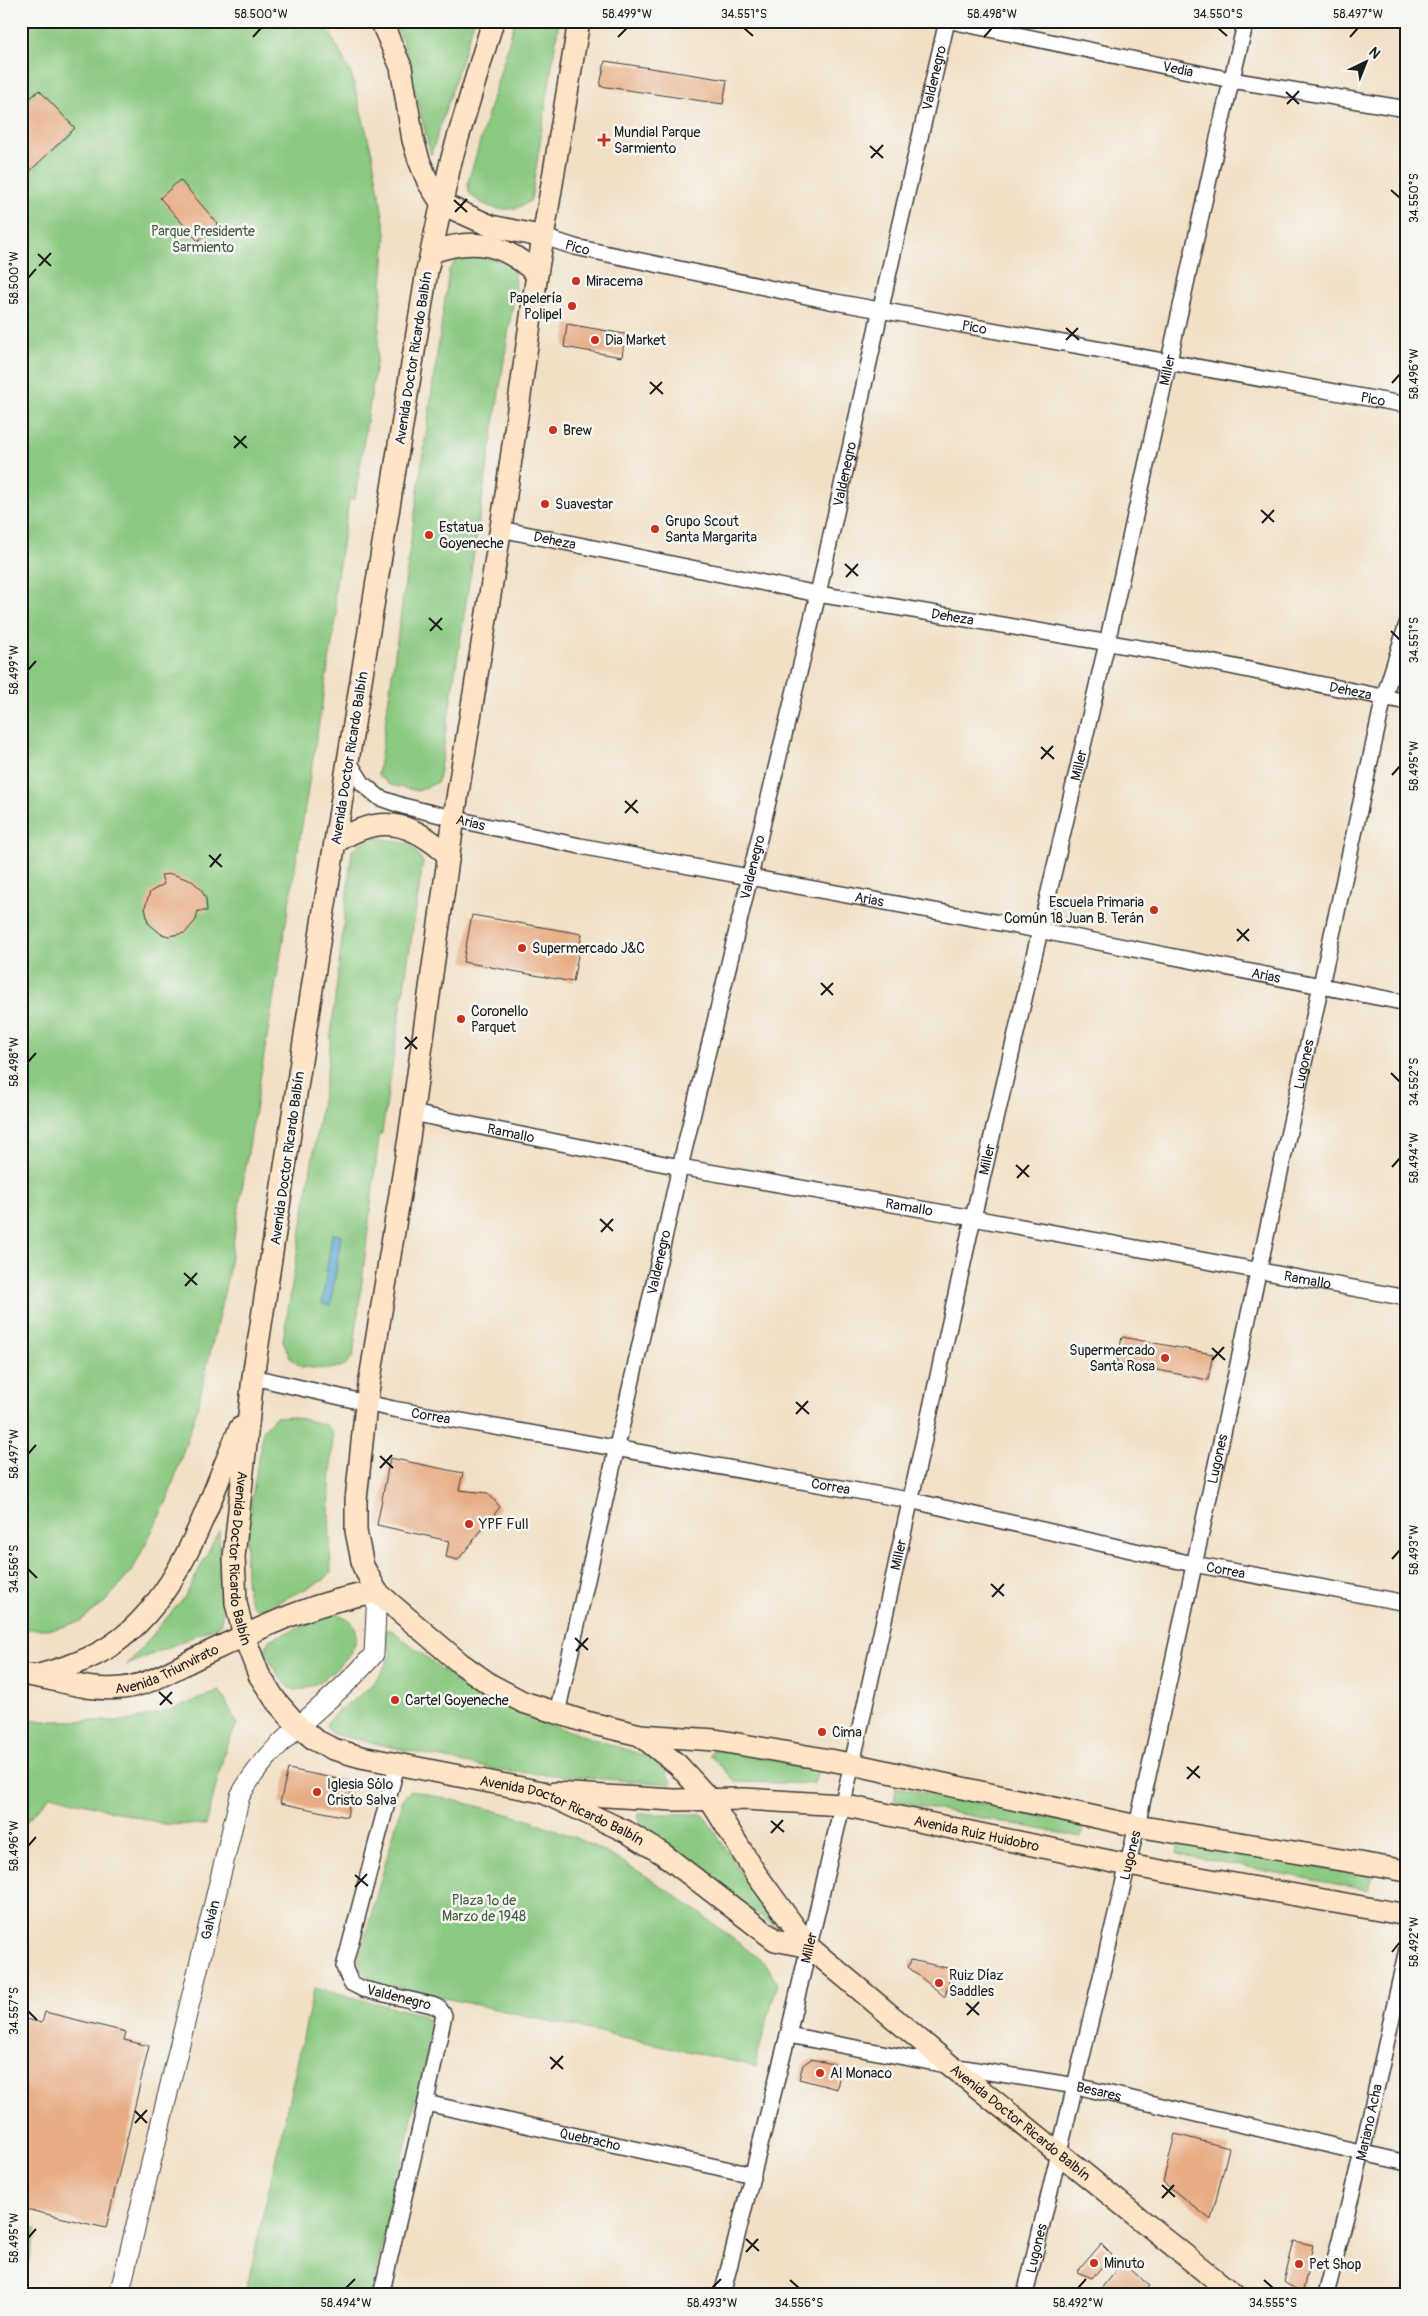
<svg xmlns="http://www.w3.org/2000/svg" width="1428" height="2316" viewBox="0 0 1428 2316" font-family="Pangolin,sans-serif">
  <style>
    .green { fill: #8ac980; stroke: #53724e }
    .water { fill: #5faad7; stroke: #3e637a }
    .building { fill: #e8ad85 }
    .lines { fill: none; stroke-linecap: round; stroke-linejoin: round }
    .minor-casing { stroke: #3c3936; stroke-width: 18 }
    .tertiary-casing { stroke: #3c3936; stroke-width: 21 }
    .secondary-casing { stroke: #3c3936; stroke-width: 24 }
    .minor { stroke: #fff; stroke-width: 15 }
    .tertiary { stroke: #fff; stroke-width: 19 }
    .secondary { stroke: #ffe4c6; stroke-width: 21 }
    .ticks { fill: none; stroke: #1c1c1c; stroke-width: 2 }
    .poi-dot { fill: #c8321e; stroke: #f6f6f2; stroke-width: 2 }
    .labels { text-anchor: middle; stroke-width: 5; stroke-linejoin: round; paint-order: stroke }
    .street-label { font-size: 14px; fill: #1c1c1c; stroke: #f6f6f2 }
    .poi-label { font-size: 14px; fill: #1c1c1c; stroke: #f6f6f2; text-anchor: start }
    .park-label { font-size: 14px; fill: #42593f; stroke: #f6f6f2 }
    .neatline { fill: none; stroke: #1c1c1c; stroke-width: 2 }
    .ticks-label { font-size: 12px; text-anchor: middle; fill: #1c1c1c }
  </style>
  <rect width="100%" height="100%" fill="#f6f6f2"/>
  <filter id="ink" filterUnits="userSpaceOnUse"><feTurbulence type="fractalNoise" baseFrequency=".02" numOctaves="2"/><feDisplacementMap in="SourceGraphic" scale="10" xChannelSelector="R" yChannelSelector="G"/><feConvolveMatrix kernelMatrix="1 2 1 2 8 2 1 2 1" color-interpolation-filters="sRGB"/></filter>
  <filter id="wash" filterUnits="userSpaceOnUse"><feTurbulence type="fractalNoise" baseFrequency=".0096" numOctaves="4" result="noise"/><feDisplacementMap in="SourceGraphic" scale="20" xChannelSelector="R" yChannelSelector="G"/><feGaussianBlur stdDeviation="1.12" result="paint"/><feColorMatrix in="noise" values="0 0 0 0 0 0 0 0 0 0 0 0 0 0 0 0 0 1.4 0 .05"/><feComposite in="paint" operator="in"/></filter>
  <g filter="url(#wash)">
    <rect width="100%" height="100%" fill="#f2e0c6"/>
    <path class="green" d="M21,21h298l11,12 21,41 21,79 14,80 -9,124 -22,142 -6,1 -15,96 3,17 -110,667 -30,129 -30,92 -35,70 -27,31 -26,20 -25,7h-33z
      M391,21h83l-43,134 -29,-116z
      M515,21h44l-28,179c-20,16 -46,10 -62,-7l-1,-10z
      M471,255l32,6 10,4 3,19 -78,498 -20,9 -28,-6 -12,-10 71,-505 9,-12z
      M369,836l42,8 12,18 -41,271 -3,4 -26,220 -9,9 -16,3 -27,-2 -11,-9 -7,-18 44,-270 25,-220z
      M291,1416l35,9 7,9 -4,76 2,62 -7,8 -61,29 -9,-1c-21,-26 4,-142 9,-178l12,-13z
      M219,1531l4,81 -3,13 -93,40 59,-70z
      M334,1613c61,17 -19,82 -39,77 -14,-4 -23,-27 -30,-39l4,-11z
      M387,1629l6,2 61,48 75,39 120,39 17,15 6,12 -170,-13 -170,-37 -6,-9c6,-12 18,-18 29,-26 18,-12 28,-27 36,-46l-6,-17z
      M220,1691l17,33 -12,26 -19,75 -42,-1 -113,-29 -30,33v-111l23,4h84l40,-10z
      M713,1749l105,20 -4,15 -78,-2 -26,-27z
      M896,1787l188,37 -3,13 -187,-36z
      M411,1790c56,14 114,25 167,49 70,31 129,80 189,126l10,18 -22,83 -383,-84 -11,-11 -2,-12 44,-160z
      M638,1814h65l74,115 -137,-106z
      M1179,1841l193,36 -4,13 -191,-36z
      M314,1988l109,27c11,7 9,14 7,25l-59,255h-126z
      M21,2225l16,4 -16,59z"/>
    <path class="water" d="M332,1234l9,1 -10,70 -9,-1z"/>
    <g id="blocks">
      <path class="building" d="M605,61l122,19 -4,24 -123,-18z
        M39,90l36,38 -46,44 -8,-8v-57z
        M180,180l38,44 -20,17 -38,-43z
        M567,324l58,10 -3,23 -58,-10z
        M172,874l20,7 9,8 5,10 1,12h-9l-2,9 -11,13 -16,3 -8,-2 -13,-11 -3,-16 5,-15 14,-8 -3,-9z
        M472,915l110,19 -9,48 -110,-20z
        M1122,1337l91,17 -5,26 -91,-18z
        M390,1458l73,15 -4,17 29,3 12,14 -42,53 -12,-3 3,-16 -72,-16z
        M288,1769l65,13 -6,35 -67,-14z
        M911,1960l41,9 -7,28 -37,-30z
        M45,2012l81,20 -2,8 25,6 -43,182 -85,-20v-190l21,5z
        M811,2059l30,7 -4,23 -38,-10 4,-14z
        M1175,2134l54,14 -18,72 -48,-38z
        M1294,2241l19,4 -11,50 -18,-13z
        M1101,2244l11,11 -20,23 -15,-6z
        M1122,2262l28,24 -8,9h-46z
        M1402,2286l5,2v7h-8z"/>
    </g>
  </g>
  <g filter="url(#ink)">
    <use href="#blocks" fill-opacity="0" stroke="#3c3936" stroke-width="1"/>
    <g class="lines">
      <g class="minor-casing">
        <g id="minor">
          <path id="s1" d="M951,21l280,59 176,29"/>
          <path id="s2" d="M544,237l31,10 255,54 577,104"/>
          <path id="s3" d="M500,529l318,65 333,56 256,52"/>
          <path id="s4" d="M349,762l14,22 17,14 23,8 83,20 94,20 458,84 369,73"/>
          <path id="s5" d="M412,1113l268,54 293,51 434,80"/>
          <path id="s6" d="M253,1377l140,32 516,91 284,64 214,39"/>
          <path id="s7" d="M557,1713l123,-546 138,-573 76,-345 53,-228"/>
          <path id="s8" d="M788,2035l163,31 125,20 331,77"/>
          <path id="s9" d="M426,2103l327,72"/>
          <path d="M381,2295l43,-184 20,-96 -5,-7 -7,-3 -69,-16 -12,-6 -7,-16 53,-202"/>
          <path id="s10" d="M722,2295l66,-260 64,-271 121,-546 134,-575 117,-532 22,-90"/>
          <path id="s11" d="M1025,2295l112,-469 247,-1129 23,-73"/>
          <path id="s12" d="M1326,2295l36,-142 45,-204"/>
        </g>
      </g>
      <g class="tertiary-casing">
        <g id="tertiary">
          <path id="s13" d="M119,2295l121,-499c32,-59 92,-91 134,-142l3,-62"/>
        </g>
      </g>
      <g class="secondary-casing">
        <g id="secondary">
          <path d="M381,21l20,46 12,73 6,20 9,22 14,22 49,22 53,11"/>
          <path id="s14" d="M493,21l-42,140 -24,110 -103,639 -71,467 -19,180 2,46 8,33 15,39 17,26 22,25 17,14 18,9 28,8 181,35 85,40 36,22 112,86 34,7"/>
          <path d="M579,21l-42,253 -32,228 -51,315 -45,321 -43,266 -10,96v31l7,35 14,26 83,71 31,22 32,17 63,20 54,13 75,5 137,24 285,62 270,45"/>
          <path d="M432,252c42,-15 72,-9 105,22"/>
          <path d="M335,843c44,-30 76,-22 114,13"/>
          <path id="s15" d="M21,1674c36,4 64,18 101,14 29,-3 55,-21 81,-33 57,-27 111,-54 174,-63"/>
          <path d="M39,1675c25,-7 51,-15 73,-30 71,-49 95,-142 128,-217"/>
          <path id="s16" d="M640,1735l38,30 32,35 46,74 53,73 142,119 283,229"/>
          <path id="s17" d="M554,1793l120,7 70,-1 98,6 286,60 279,50"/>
        </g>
      </g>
      <use href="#minor" class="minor"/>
      <use href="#tertiary" class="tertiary"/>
      <use href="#secondary" class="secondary"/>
    </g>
  </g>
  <path class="ticks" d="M744,28l9,8M1218,28l9,8M253,37l8,-9M618,37l9,-9M984,37l8,-9M1350,37l8,-9M1286,92l13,12M1287,104l12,-13M870,146l13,12M871,158l12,-13M1391,190l9,8M454,200l13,12M455,212l12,-13M38,254l13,12M39,266l12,-13M28,278l8,-9M1066,328l13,12M1066,340l12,-12M650,382l13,12M1392,383l8,-9M650,394l12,-12M234,436l13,12M234,448l12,-12M1261,510l13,12M1262,523l12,-13M845,564l13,12M846,577l12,-13M429,618l13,12M430,631l12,-13M1391,631l9,9M28,670l8,-9M1041,747l13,12M1041,759l12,-13M1392,775l8,-9M625,801l13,12M625,813l12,-13M209,855l13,12M210,867l11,-13M1237,929l12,12M1237,941l12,-12M821,983l12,12M821,995l12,-12M405,1037l12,12M405,1049l12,-12M28,1062l8,-9M1391,1073l9,9M1016,1165l13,12M1392,1167l8,-9M1017,1178l12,-13M600,1219l13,12M601,1232l12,-13M184,1273l13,12M185,1286l12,-13M1212,1348l13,12M1212,1360l12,-13M796,1402l13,12M796,1414l12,-13M28,1454l8,-9M380,1456l13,12M380,1468l12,-13M1392,1559l8,-9M28,1569l9,9M991,1584l13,12M992,1597l12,-13M575,1638l13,12M576,1651l12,-13M159,1692l13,12M160,1705l12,-13M1187,1767l13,11M1187,1779l12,-13M771,1821l13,11M771,1833l12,-13M28,1846l8,-9M355,1875l13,11M355,1887l12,-13M1392,1952l8,-10M966,2003l13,12M28,2011l9,9M967,2015l12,-13M550,2057l13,12M551,2069l12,-13M135,2111l12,12M135,2123l12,-13M1162,2185l13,12M1162,2198l12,-13M28,2238l8,-9M746,2239l13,12M746,2252l12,-13M790,2280l9,8M1264,2280l9,8M346,2288l9,-9M712,2288l9,-9M1078,2288l8,-9"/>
  <g class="poi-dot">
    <path d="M601.5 132.5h5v5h5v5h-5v5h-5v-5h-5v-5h5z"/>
    <circle cx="576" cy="281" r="5"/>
    <circle cx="572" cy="306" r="5"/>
    <circle cx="595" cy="340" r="5"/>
    <circle cx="553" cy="430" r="5"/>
    <circle cx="545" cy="504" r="5"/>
    <circle cx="655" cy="529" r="5"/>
    <circle cx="429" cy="535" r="5"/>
    <circle cx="1154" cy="910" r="5"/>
    <circle cx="522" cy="948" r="5"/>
    <circle cx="461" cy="1019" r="5"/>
    <circle cx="1165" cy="1358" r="5"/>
    <circle cx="469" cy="1524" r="5"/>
    <circle cx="395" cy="1700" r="5"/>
    <circle cx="822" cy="1732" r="5"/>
    <circle cx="317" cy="1792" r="5"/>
    <circle cx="939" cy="1983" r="5"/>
    <circle cx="820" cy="2073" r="5"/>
    <circle cx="1094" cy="2263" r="5"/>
    <circle cx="1299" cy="2264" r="5"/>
  </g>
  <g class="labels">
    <g class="street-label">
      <text dy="5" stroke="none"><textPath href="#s1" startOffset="232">Vedia</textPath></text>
      <text dy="5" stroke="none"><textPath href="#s7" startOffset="1678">Valdenegro</textPath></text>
      <text dy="5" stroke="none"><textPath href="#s2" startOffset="35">Pico</textPath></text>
      <text dy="5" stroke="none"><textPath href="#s2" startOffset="440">Pico</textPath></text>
      <text transform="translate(413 358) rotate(-81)" y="5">Avenida Doctor Ricardo Balbín</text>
      <text dy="5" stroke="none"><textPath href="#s10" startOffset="1976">Miller</textPath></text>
      <text dy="5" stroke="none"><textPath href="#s2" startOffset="845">Pico</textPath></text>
      <text dy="5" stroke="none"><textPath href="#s7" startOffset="1272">Valdenegro</textPath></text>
      <text dy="5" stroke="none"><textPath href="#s3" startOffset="56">Deheza</textPath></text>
      <text dy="5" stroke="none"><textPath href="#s3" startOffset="461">Deheza</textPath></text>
      <text dy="5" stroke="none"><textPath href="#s3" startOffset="866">Deheza</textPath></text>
      <text transform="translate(349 758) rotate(-81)" y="5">Avenida Doctor Ricardo Balbín</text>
      <text dy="5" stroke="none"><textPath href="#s10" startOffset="1571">Miller</textPath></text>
      <text dy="5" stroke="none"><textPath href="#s4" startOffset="142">Arias</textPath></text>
      <text dy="5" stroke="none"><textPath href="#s7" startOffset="868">Valdenegro</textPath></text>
      <text dy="5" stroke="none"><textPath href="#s4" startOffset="548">Arias</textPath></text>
      <text dy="5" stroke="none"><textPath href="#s4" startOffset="952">Arias</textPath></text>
      <text dy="5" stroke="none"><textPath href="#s11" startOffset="1262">Lugones</textPath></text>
      <text dy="5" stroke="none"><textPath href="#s5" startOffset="101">Ramallo</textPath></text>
      <text transform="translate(287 1158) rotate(-82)" y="5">Avenida Doctor Ricardo Balbín</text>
      <text dy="5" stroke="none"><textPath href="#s10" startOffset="1166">Miller</textPath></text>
      <text dy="5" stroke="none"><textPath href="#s5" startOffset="506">Ramallo</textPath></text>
      <text dy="5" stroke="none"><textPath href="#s7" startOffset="462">Valdenegro</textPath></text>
      <text dy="5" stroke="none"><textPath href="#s5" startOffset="911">Ramallo</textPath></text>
      <text dy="5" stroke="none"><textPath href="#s6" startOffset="182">Correa</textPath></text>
      <text dy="5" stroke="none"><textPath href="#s11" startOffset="858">Lugones</textPath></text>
      <text dy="5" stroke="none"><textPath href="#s6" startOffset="588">Correa</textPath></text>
      <text dy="5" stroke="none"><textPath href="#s10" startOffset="761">Miller</textPath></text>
      <text dy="5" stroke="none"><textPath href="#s14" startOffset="1561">Avenida Doctor Ricardo Balbín</textPath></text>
      <text dy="5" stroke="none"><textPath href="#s6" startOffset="992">Correa</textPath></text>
      <text dy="5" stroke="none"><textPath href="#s15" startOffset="151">Avenida Triunvirato</textPath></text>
      <text dy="5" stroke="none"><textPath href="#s14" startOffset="2026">Avenida Doctor Ricardo Balbín</textPath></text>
      <text dy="5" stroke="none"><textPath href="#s17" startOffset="426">Avenida Ruiz Huidobro</textPath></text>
      <text dy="5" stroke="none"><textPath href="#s11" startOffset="452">Lugones</textPath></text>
      <text dy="5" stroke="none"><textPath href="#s13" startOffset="386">Galván</textPath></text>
      <text dy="5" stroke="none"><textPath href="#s10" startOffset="358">Miller</textPath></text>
      <text transform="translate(399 1997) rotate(14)" y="5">Valdenegro</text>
      <text dy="5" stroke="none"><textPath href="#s8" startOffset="316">Besares</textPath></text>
      <text dy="5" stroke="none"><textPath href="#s16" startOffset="548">Avenida Doctor Ricardo Balbín</textPath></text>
      <text dy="5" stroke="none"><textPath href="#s12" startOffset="178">Mariano Acha</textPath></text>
      <text dy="5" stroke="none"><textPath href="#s9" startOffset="168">Quebracho</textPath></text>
      <text dy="5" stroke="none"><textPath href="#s11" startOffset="48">Lugones</textPath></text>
    </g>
    <g class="poi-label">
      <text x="614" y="137">Mundial Parque<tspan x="614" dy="16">Sarmiento</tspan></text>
      <text x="586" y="286">Miracema</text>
      <text x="562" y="303" text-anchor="end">Papelería<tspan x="562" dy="16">Polipel</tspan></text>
      <text x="605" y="345">Dia Market</text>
      <text x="563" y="435">Brew</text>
      <text x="555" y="509">Suavestar</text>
      <text x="665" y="526">Grupo Scout<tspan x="665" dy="16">Santa Margarita</tspan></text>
      <text x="439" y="532">Estatua<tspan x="439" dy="16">Goyeneche</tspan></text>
      <text x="1144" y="907" text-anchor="end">Escuela Primaria<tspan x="1144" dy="16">Común 18 Juan B. Terán</tspan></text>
      <text x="532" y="953">Supermercado J&amp;C</text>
      <text x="471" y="1016">Coronello<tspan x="471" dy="16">Parquet</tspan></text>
      <text x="1155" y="1355" text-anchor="end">Supermercado<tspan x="1155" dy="16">Santa Rosa</tspan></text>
      <text x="479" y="1529">YPF Full</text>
      <text x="405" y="1705">Cartel Goyeneche</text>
      <text x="832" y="1737">Cima</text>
      <text x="327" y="1789">Iglesia Sólo<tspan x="327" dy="16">Cristo Salva</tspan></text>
      <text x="949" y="1980">Ruiz Díaz<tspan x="949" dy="16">Saddles</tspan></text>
      <text x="830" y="2078">Al Monaco</text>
      <text x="1104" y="2268">Minuto</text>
      <text x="1309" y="2269">Pet Shop</text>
    </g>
    <g class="park-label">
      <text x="203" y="236">Parque Presidente<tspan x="203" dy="16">Sarmiento</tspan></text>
      <text x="484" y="1905">Plaza 1º de<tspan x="484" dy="16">Marzo de 1948</tspan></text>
    </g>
  </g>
  <rect width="1428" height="2316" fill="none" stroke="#f6f6f2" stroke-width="55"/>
  <g transform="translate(1366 62) rotate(43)" stroke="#f6f6f2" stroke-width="4" paint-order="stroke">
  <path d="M0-4L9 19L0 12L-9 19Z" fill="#1c1c1c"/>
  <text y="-8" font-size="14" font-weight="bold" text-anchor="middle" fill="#1c1c1c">N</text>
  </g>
  <rect x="28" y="28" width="1372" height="2260" class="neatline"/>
  <g class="ticks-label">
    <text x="261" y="18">58.500°W</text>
    <text x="627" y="18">58.499°W</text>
    <text x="744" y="18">34.551°S</text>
    <text x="992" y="18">58.498°W</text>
    <text x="1218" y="18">34.550°S</text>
    <text x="1358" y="18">58.497°W</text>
    <text transform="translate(1414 198) rotate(-90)" y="4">34.550°S</text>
    <text transform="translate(14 278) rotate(-90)" y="4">58.500°W</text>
    <text transform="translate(1414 374) rotate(-90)" y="4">58.496°W</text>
    <text transform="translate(1414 640) rotate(-90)" y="4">34.551°S</text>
    <text transform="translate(14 670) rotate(-90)" y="4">58.499°W</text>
    <text transform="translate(1414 766) rotate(-90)" y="4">58.495°W</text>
    <text transform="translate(14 1062) rotate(-90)" y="4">58.498°W</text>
    <text transform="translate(1414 1082) rotate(-90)" y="4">34.552°S</text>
    <text transform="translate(1414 1158) rotate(-90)" y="4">58.494°W</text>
    <text transform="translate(14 1454) rotate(-90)" y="4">58.497°W</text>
    <text transform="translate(1414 1550) rotate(-90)" y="4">58.493°W</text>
    <text transform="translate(14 1569) rotate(-90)" y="4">34.556°S</text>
    <text transform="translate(14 1846) rotate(-90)" y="4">58.496°W</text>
    <text transform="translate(1414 1942) rotate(-90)" y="4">58.492°W</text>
    <text transform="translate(14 2011) rotate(-90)" y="4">34.557°S</text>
    <text transform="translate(14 2238) rotate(-90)" y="4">58.495°W</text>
    <text x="346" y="2307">58.494°W</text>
    <text x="712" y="2307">58.493°W</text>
    <text x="799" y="2307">34.556°S</text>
    <text x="1078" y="2307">58.492°W</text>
    <text x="1273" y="2307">34.555°S</text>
  </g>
</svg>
